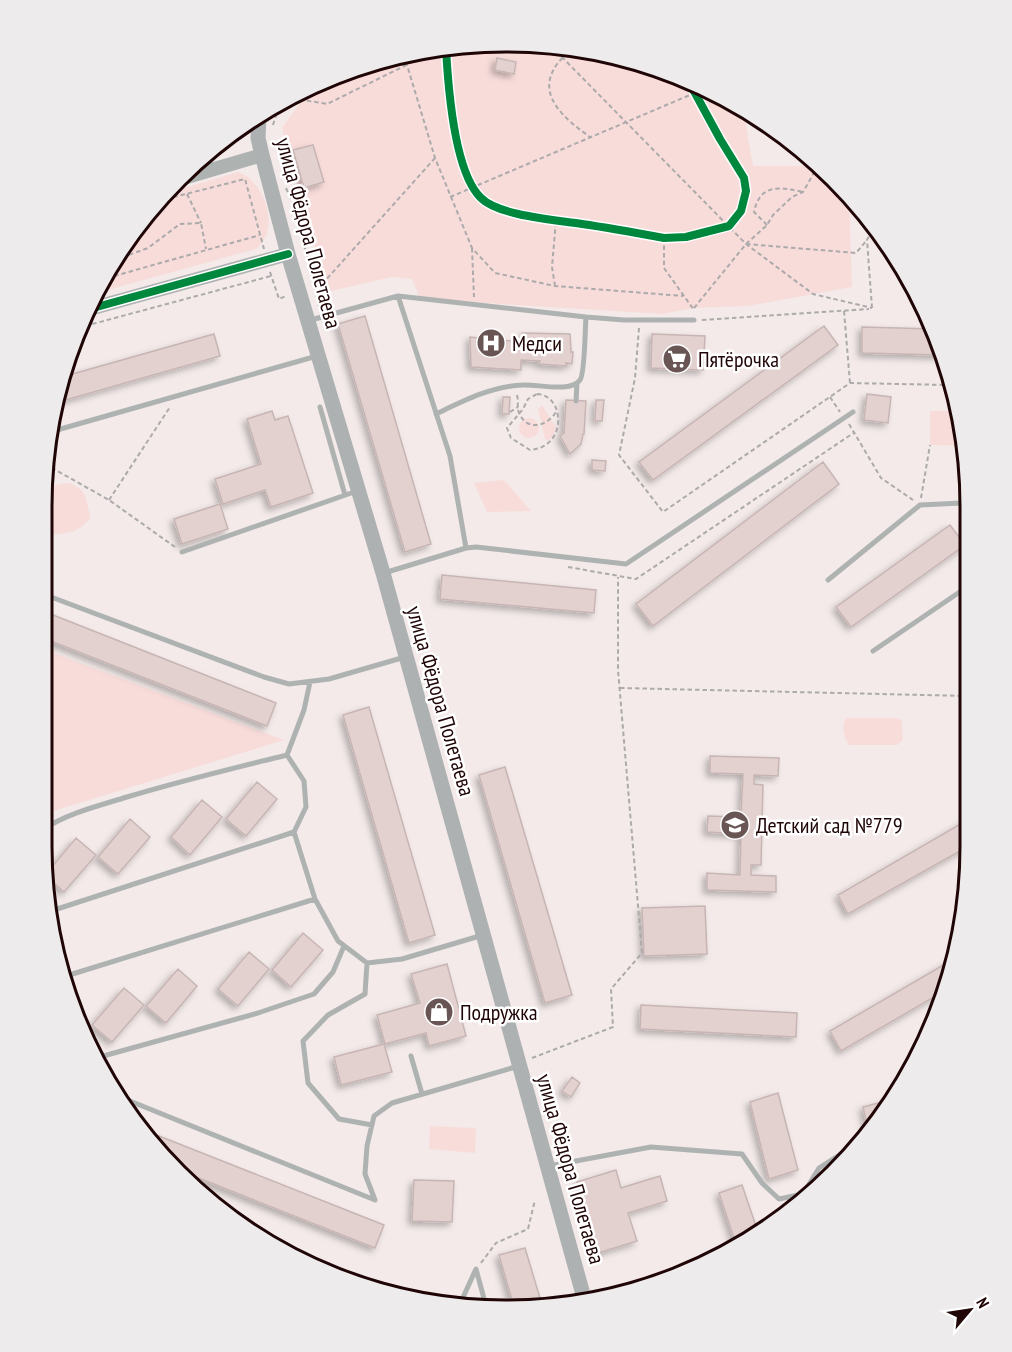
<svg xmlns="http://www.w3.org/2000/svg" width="1012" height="1352" viewBox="0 0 1012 1352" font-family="'PT Sans Narrow',sans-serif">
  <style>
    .green { fill: #f8dcda }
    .building { fill: #e3d1d0; stroke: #c7b5b4; stroke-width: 1.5; filter: url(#shadow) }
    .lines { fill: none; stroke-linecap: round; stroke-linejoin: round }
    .path { stroke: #acaaab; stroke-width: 2; stroke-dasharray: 4.5 3; stroke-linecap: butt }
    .service { stroke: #aeb3b2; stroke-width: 5 }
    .tertiary { stroke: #aeb3b2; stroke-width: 14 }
    .secondary { stroke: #adb1b2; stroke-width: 15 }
    .cycleway-casing { stroke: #fff; stroke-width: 11 }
    .cycleway { stroke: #00873e; stroke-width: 8 }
    .labels { text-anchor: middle; stroke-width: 5; stroke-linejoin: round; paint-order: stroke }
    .street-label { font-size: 22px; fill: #200506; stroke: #fff }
    .poi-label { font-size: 22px; fill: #200506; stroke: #fff; text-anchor: start }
    .rim { fill: none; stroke: #200506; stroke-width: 3 }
  </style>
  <defs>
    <filter id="shadow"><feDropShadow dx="-3.5" dy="3.5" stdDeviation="3" flood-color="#0004"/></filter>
  </defs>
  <rect width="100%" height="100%" fill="#f3eae9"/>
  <path class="green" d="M476,43l91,3 88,21 83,37 5,4 10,58h67l29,31 3,90 -104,19 -54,2 -32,6 -242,-15 -8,-20 -20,-2 -65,15 -45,-164 31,-43 73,-27z
    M238,172c22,7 35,39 29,61 -2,6 -6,11 -11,16l-156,43 20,-43 54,-58z
    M542,405l14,22 -3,9 -5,5 -3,-2 -7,-30z
    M930,411h27l9,35 -36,-1z
    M519 428a10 10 0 1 1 20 0a10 10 0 1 1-20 0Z
    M504,480l27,31 -44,1 -13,-29z
    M68,483c19,5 19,18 22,35 -11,17 -29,15 -47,18v-49z
    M43,649l241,91 -240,74z
    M846,718h51l5,3 1,19 -6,5h-48c-5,-7 -8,-19 -3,-27z
    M430,1126l46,2 -1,25 -46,-4z"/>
  <path class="building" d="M497,58l19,4 -2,12 -19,-4z
    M313,145l11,37 -20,6 -11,-38z
    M365,316l66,228 -26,8 -67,-228z
    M824,326l14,19 -185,135 -14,-18z
    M862,327l73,2 7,26 -80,-2z
    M522,333l48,1 1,18h2l-1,12 -6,-1v3l-27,-2 1,-3 -19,-1v10l-50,-3 -1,-30 52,5z
    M214,334l6,22 -165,47 3,-17 4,-9z
    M652,334l53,2 -2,34 -52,-2z
    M867,394l24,3 -3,26 -24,-3z
    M503,397h7l-1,17h-7z
    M566,400l20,1 -2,33h-1l-2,10 -11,10 -10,-18 4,-3z
    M596,400h8l-2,21h-7z
    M272,411l3,9 13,-4 25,77 -42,14 -6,-17 -42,14 -8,-25 46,-15 -14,-45z
    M592,460l14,1 -1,10 -13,-1z
    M823,462l16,22 -186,142 -17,-22z
    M220,504l8,25 -46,15 -8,-25z
    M950,525l15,20 -114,82 -15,-20z
    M442,575l154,15 -2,23 -154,-14z
    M43,611l233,92 -9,23 -224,-88z
    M369,707l66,228 -26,8 -66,-228z
    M710,756l69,2 -1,18 -24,-1v9l9,1 -2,80h-10v10l25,1v16l-69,-2v-17l33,2 1,-41 -34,-2 1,-16 33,1 2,-43 -33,-1z
    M505,767l67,228 -27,8 -66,-228z
    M257,782l20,17 -31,37 -20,-17z
    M202,800l20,17 -32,38 -19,-18z
    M130,819l20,18 -32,37 -20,-17z
    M969,819v27l-121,68 -10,-19z
    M76,838l20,17 -32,37 -18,-16v-2z
    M705,906l2,48 -63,2 -2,-48z
    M303,933l20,17 -32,37 -19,-17z
    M249,952l20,17 -31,37 -20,-17z
    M952,960l-6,30 -105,61 -11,-20z
    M447,964l19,72 -37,10 -3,-13 -41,11 -8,-29 43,-12 -9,-29z
    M178,969l19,17 -31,37 -20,-17z
    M124,988l20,17 -32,37 -20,-17z
    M641,1005l156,8 -1,24 -156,-8z
    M384,1044l8,28 -51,13 -7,-28z
    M572,1077l8,6 -9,14 -9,-6z
    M778,1093l20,77 -29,9 -19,-77z
    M893,1099l-21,30h-4l-5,-22z
    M149,1132l235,93 -9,23 -194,-77z
    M616,1170l5,18 39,-12 7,25 -39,12 9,28 -39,12 -21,-71z
    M414,1180l40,1 -2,41 -40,-1z
    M742,1185l16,47 -22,12 -17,-51z
    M525,1248l18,60 -29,-1 -15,-52z"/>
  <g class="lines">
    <path class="path" d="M551,46l195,198 67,50 59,14
      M573,47c-6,7 -15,14 -19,22 -17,29 15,53 36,68
      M410,54l-3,11 28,93 37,90 23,25 60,13 128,10
      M293,95l10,5 24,4 112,-55
      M273,125l4,-13 10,-13
      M286,188l9,20 25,102
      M187,194l14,29
      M450,197l254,-108
      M166,199l79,-20 19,70
      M767,225l-13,-13c6,-29 26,-25 49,-20
      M664,238v30l30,42
      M746,244l21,-19 6,-10 19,-18 11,-5 16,-28
      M472,248l2,49
      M115,260l33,-12 32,-24 21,-1 5,26
      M270,272l9,27 7,-3
      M107,278l153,-43
      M555,286l-3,-19 4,-47
      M315,287l9,-5 111,-124
      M694,308l52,-64 110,9 11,-13
      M872,308l-5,-68 8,-15
      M844,311l6,72
      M702,320l167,-11
      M85,326l186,-50
      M639,328l-4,50 -16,77 44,57 187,-129 100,2
      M537,394c28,1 31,53 -7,56l-19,-12 -4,-10 16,-19 5,-10z
      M517,395c2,7 -1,14 3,20 9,17 28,10 36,-3
      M830,397l10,15
      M510,412l8,-5
      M849,424l32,54 32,22
      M45,464l64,36 66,47
      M921,498l9,-53
      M109,500l61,-93
      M568,567l68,12 219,-147
      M620,688l348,8
      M532,1058l81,-31 -2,-38 31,-36 -24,-283v-93
      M481,1263l15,-20 32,-14 7,-29"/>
    <path class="service" d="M398,296l188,21 38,3h70
      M311,320l87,-24 52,160 16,92 -82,25
      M576,401l1,-18
      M320,407l25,88
      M436,414c27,-13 56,-28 87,-29 14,-1 48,8 57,-5 5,-6 5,-52 6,-63
      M50,432l267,-76
      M466,548l10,-1 150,17 227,-152
      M182,552l175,-61
      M828,580l92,-75 42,-2 5,24
      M43,594l221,83 25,7 40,-5 76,-22
      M873,651l94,-64
      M310,682l-6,28 -17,45 17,26 2,26 -12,25 21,67 23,42 29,22 35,-4 81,-24
      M42,830c26,-17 56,-24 85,-33 53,-16 107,-29 160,-42
      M51,911l243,-79
      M54,933l20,72
      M367,963l-2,31 -37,21 -25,26 5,42 31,36 33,6
      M66,976l249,-77
      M411,1056l11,38
      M96,1058l162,-45 56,-19 19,-22 11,-26
      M120,1097l255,103 -10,-26 2,-28 7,-30 18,-13 127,-37
      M549,1166l102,-19 91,7 20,29 17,16 24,-5 16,-26 25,-16 12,-1
      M460,1304l16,-35 10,37"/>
    <path class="tertiary" d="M200,163l26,-27
      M187,177l75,-22
      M93,308l195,-54"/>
    <path class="secondary" d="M259,116l-1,22 4,17 26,99 95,319 201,725"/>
    <g class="cycleway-casing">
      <path id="cycleway" d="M446,48c2,37 8,124 35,150 18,18 76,22 101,26 28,4 55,9 82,14l22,-1 43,-11 12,-15 5,-20 -2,-13 -24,-39 -31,-57
        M93,308l195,-54"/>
    </g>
    <use href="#cycleway" class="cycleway"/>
  </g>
  <defs>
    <g id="hospital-disc" transform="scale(1.5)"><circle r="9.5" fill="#6a5555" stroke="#fff"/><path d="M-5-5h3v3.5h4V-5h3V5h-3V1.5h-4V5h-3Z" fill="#fff"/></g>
    <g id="supermarket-disc" transform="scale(1.5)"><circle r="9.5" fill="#6a5555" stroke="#fff"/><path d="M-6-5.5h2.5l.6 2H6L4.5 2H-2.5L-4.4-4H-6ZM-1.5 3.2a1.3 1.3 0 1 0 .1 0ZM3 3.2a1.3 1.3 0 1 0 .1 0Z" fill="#fff"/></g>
    <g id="school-disc" transform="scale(1.5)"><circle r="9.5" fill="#6a5555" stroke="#fff"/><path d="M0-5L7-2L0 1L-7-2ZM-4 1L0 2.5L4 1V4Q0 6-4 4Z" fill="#fff"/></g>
    <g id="shop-disc" transform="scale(1.5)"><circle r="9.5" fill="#6a5555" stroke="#fff"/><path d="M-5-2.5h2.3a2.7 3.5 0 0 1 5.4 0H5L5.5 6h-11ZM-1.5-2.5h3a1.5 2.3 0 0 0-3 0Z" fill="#fff"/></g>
  </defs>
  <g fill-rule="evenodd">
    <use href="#hospital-disc" x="491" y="343"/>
    <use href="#supermarket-disc" x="677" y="359"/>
    <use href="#school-disc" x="735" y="825"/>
    <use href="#shop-disc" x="439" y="1012"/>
  </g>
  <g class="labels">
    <g class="street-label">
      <text transform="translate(309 233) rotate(75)" y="8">улица Фёдора Полетаева</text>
      <text transform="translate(441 701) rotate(74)" y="8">улица Фёдора Полетаева</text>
      <text transform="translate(571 1169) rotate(74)" y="8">улица Фёдора Полетаева</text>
    </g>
    <g class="poi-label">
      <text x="512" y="351">Медси</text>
      <text x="698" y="367">Пятёрочка</text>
      <text x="756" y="833">Детский сад №779</text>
      <text x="460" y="1020">Подружка</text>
    </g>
  </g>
  <path d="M0 0H1012V1352H0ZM506 52H506A454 454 0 0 1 960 506V846A454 454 0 0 1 506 1300H506A454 454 0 0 1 52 846V506A454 454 0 0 1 506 52Z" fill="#edebeb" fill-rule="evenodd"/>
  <path class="rim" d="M506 52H506A454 454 0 0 1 960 506V846A454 454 0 0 1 506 1300H506A454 454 0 0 1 52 846V506A454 454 0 0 1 506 52Z"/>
  <g transform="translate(970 1310) rotate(61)" stroke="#ffffff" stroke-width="4.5" paint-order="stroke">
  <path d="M0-4.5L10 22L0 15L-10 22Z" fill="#200506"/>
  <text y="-9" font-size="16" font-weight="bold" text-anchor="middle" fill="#200506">N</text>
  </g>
</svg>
